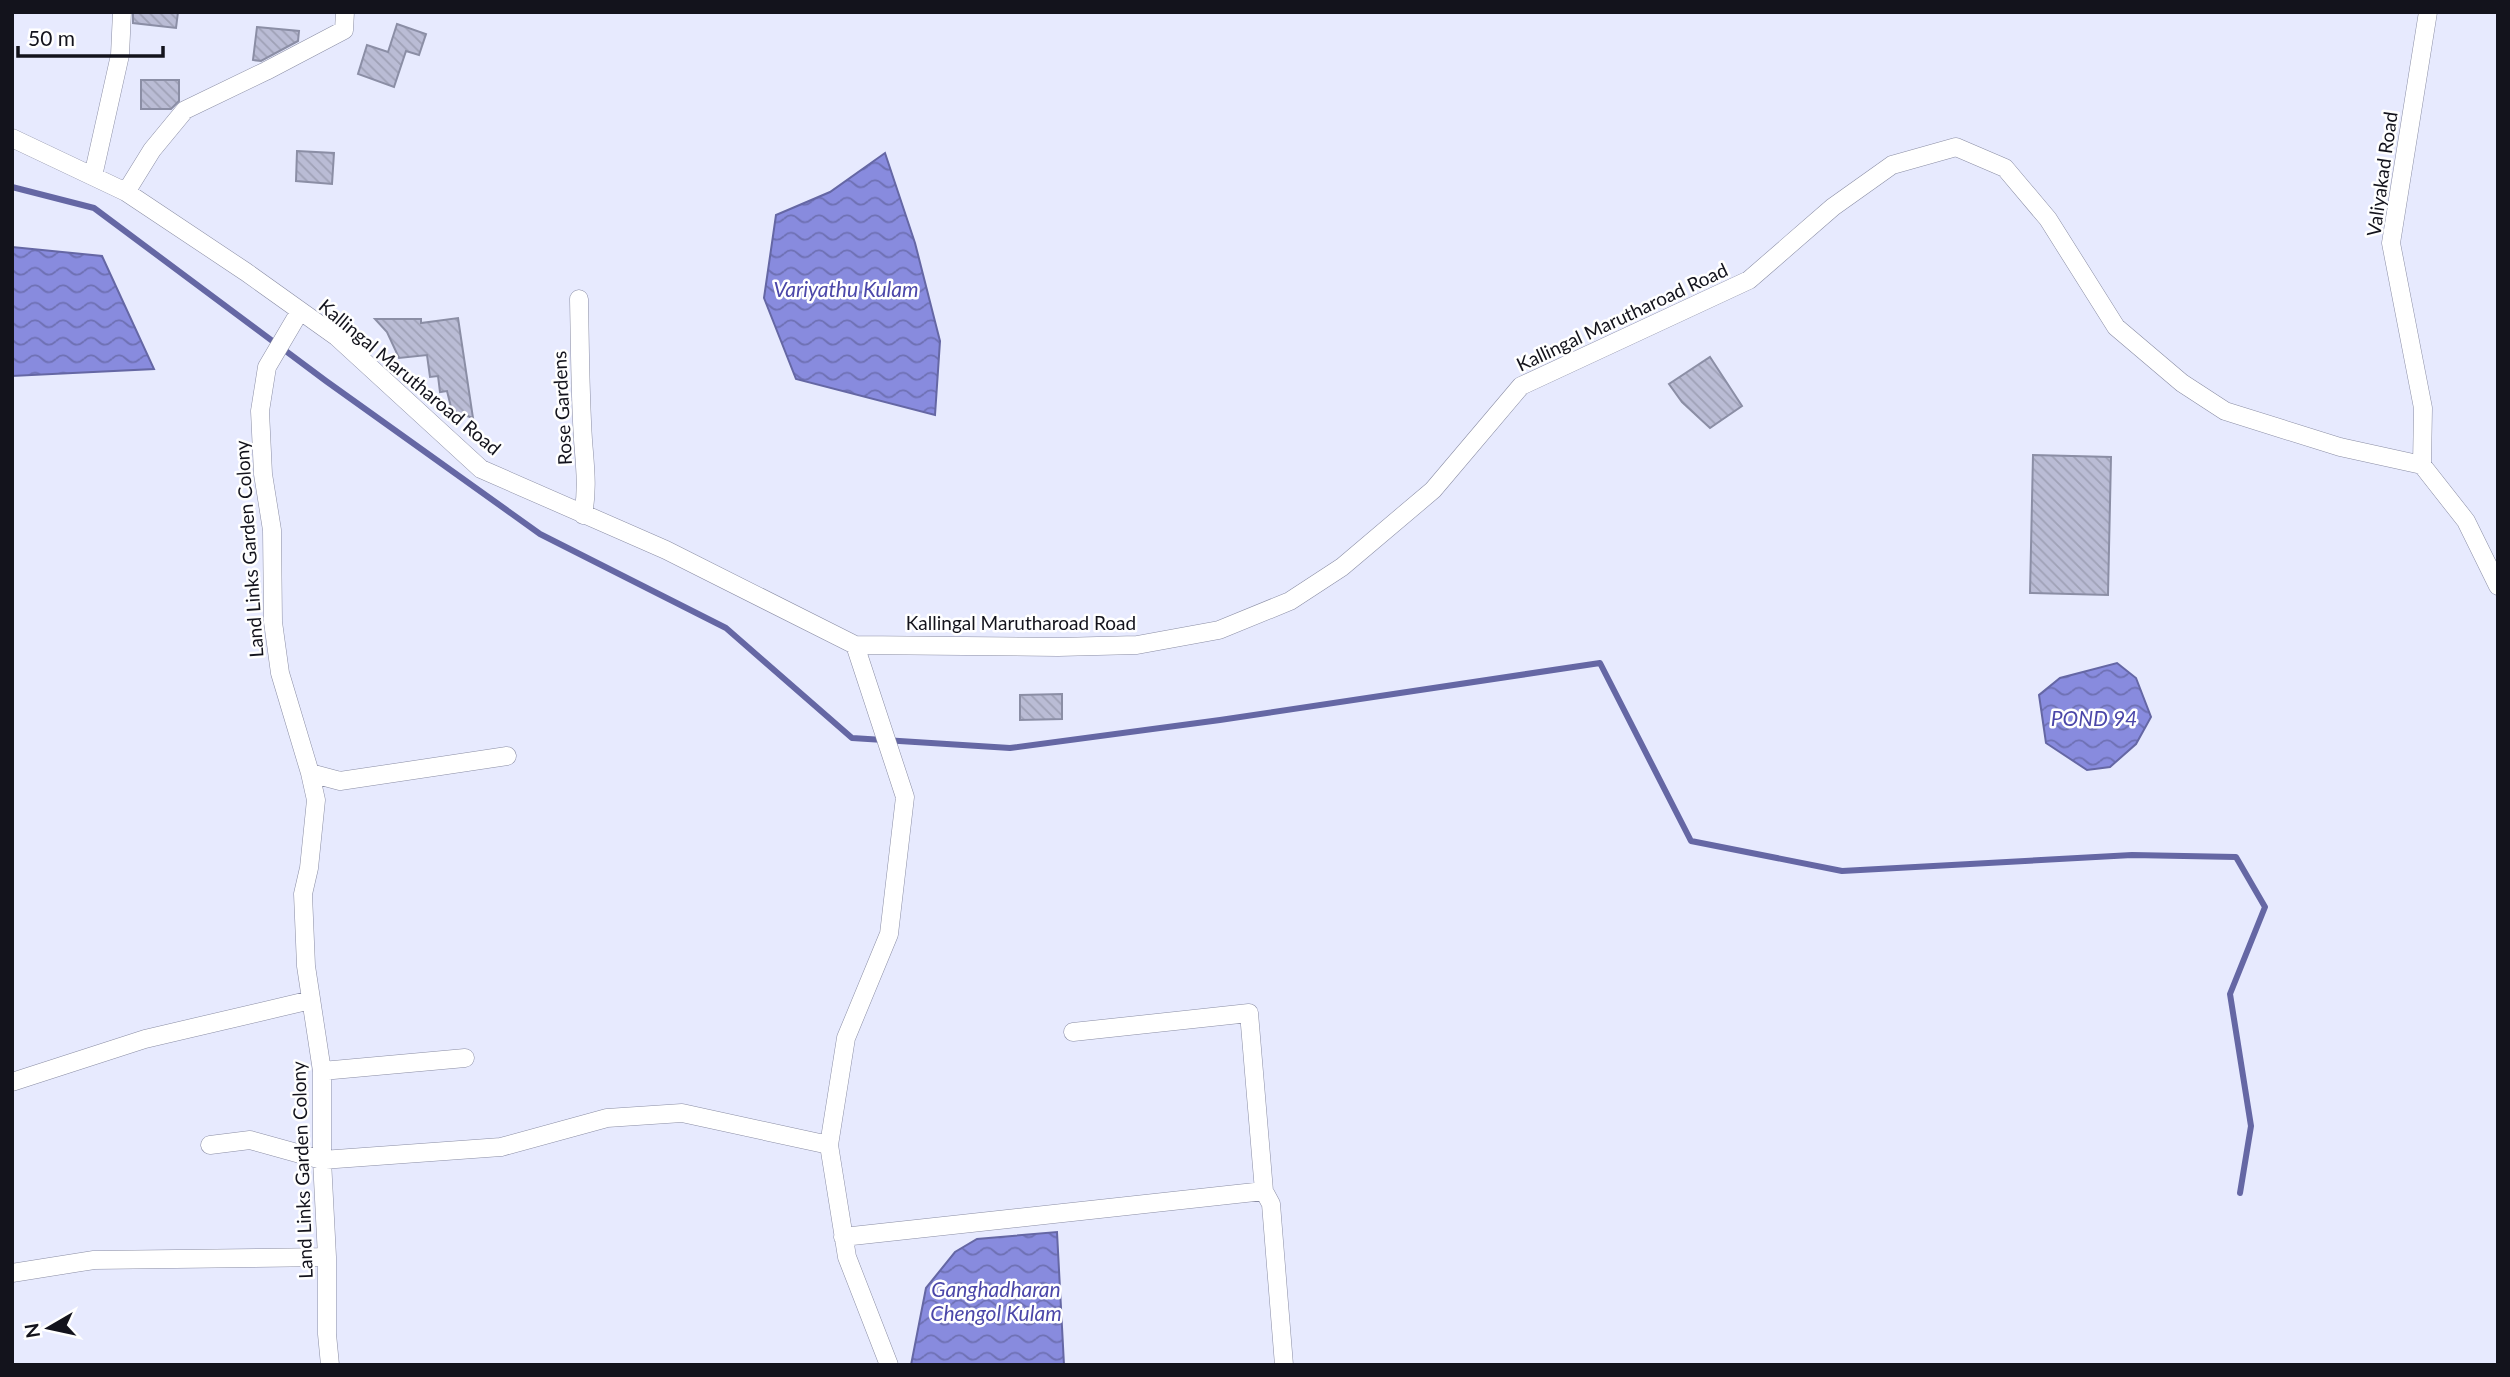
<svg xmlns="http://www.w3.org/2000/svg" width="2510" height="1377" viewBox="0 0 2510 1377" font-family="Lato,sans-serif">
  <style>
    .water { fill: url(#water-waves); stroke: #6567a4; stroke-width: 2 }
    .lines { fill: none; stroke-linecap: round; stroke-linejoin: round }
    .stream { stroke: #6567a4; stroke-width: 6 }
    .building { fill: url(#building-back-hatch); stroke: #8b8ea5; stroke-width: 2 }
    .minor-casing { stroke: #8a8da4; stroke-width: 19 }
    .minor { stroke: #fff; stroke-width: 18 }
    .labels { text-anchor: middle; stroke-width: 5; stroke-linejoin: round; paint-order: stroke }
    .street-label { font-size: 19px; fill: #13131c; stroke: #fff }
    .water-label { font-size: 21px; font-style: italic; fill: #4b47a9; stroke: #fff }
  </style>
  <defs>
    <pattern id="water-waves" width="16" height="10" patternUnits="userSpaceOnUse" patternTransform="scale(1.75)"><rect width="16" height="10" fill="#888bde"/><path d="M0 5q4-4 8 0t8 0" fill="none" stroke="#6e70b3"/></pattern>
    <pattern id="building-back-hatch" width="6" height="6" patternUnits="userSpaceOnUse" patternTransform="scale(1.75)"><rect width="6" height="6" fill="#babcd5"/><path d="M-1 5l2 2M0 0l6 6M5-1l2 2" fill="none" stroke="#9fa1b6"/></pattern>
  </defs>
  <rect width="100%" height="100%" fill="#e7eafe"/>
  <path class="water" d="M885,153l30,90 25,98 -5,74 -139,-36 -32,-81 12,-83 54,-23z
    M12,247l90,9 52,113 -142,7z
    M2117,663l19,15 15,39 -15,27 -26,23 -23,3 -41,-27 -7,-48 21,-17z
    M1057,1232l7,133h-153l15,-77 29,-36 22,-13z"/>
  <g class="lines">
    <path class="stream" d="M12,187l82,21 232,173 214,153 186,94 126,110 158,10 210,-28 380,-57 91,178 151,30 290,-16 104,2 29,50 -35,87 21,132 -11,67"/>
  </g>
  <path class="building" d="M133,12h45l-2,16 -43,-5z
    M397,24l29,10 -7,21 -13,-4 -12,36 -36,-13 9,-29 21,7z
    M257,27l42,4 -1,10 -37,20 -8,-1z
    M141,80h38v21l-8,8h-30z
    M297,151l37,2 -2,31 -36,-3z
    M458,318l15,100 -21,-7 -5,-20 -7,1 -2,-16 -8,1 -3,-22 -28,3 -12,-26 -12,-13h46v4z
    M1710,357l32,49 -32,22 -28,-26 -13,-18z
    M2033,455l78,2 -3,138 -78,-2z
    M1062,694v25l-42,1v-25z"/>
  <g class="lines">
    <g class="minor-casing">
      <path id="minor" d="M12,138l114,54 120,80 91,65 144,132 185,81 189,95 203,2 79,-2 82,-15 71,-29 52,-34 91,-77 88,-104 228,-106 84,-73 59,-42 64,-18 49,21 43,51 68,108 66,56 43,28 115,36 82,18 44,56 32,65
        M93,176l27,-121 2,-43
        M126,192l26,-42 33,-40 81,-39 78,-41 1,-18
        M579,299c1,47 1,94 4,141 2,26 5,49 0,75
        M300,311l-33,56 -7,44 3,63 9,56 1,92 7,51 30,100 6,27 -7,68 -6,26 3,72 16,105v89l5,97v77l3,31
        M2422,465l1,-57 -32,-165 37,-231
        M855,645l50,152 -16,137 -43,104 -17,107 18,112 42,108
        M310,773l30,8 167,-25
        M1073,1032l176,-19 15,178 7,13 13,161
        M322,1071l143,-13
        M12,1082l133,-43 166,-39
        M210,1145l40,-5 72,20 179,-13 106,-29 75,-5 147,32
        M843,1237l421,-46
        M12,1273l82,-13 233,-3"/>
    </g>
    <use href="#minor" class="minor"/>
  </g>
  <g class="labels">
    <g class="street-label">
      <text transform="translate(2382 174) rotate(-82)" y="7">Valiyakad Road</text>
      <text transform="translate(1622 317) rotate(-25)" y="7">Kallingal Marutharoad Road</text>
      <text transform="translate(410 377) rotate(40)" y="7">Kallingal Marutharoad Road</text>
      <text transform="translate(562 408) rotate(-93)" y="7">Rose Gardens</text>
      <text transform="translate(249 549) rotate(-94)" y="7">Land Links Garden Colony</text>
      <text x="1021" y="630">Kallingal Marutharoad Road</text>
      <text transform="translate(302 1170) rotate(-92)" y="7">Land Links Garden Colony</text>
    </g>
    <g class="water-label">
      <text x="846" y="297">Variyathu Kulam</text>
      <text x="2094" y="726">POND 94</text>
      <text x="996" y="1297">Ganghadharan<tspan x="996" dy="24">Chengol Kulam</tspan></text>
    </g>
  </g>
  <rect width="2510" height="1377" fill="none" stroke="#13131c" stroke-width="28"/>
  <g transform="translate(49 1328) rotate(261)" stroke="#ffffff" stroke-width="5" paint-order="stroke">
  <path d="M0-5L12 26L0 18L-12 26Z" fill="#13131c"/>
  <text y="-10" font-size="19" font-weight="bold" text-anchor="middle" fill="#13131c">N</text>
  </g>
  <path d="M18 46v10h145v-10" fill="none" stroke="#13131c" stroke-width="3.5"/>
  <text x="28" y="46" font-size="21" fill="#13131c" stroke="#ffffff" stroke-width="5" paint-order="stroke">50 m</text>
</svg>
